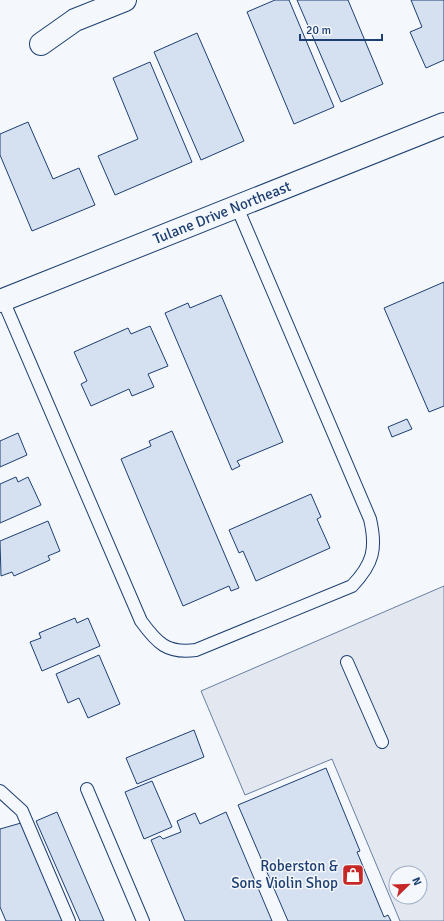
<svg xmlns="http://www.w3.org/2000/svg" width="444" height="921" viewBox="0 0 444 921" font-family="Signika,sans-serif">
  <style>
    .parking { fill: #e3e8f0; stroke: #687fa3; fill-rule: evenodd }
    .building { fill: #d5e0f0; stroke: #1d3f73 }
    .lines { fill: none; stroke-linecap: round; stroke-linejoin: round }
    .service-casing { stroke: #1d3f73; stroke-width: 14 }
    .minor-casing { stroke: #1d3f73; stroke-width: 24 }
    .service { stroke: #f4f7fb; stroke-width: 12 }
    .minor { stroke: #f4f7fb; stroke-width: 22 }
    .labels { text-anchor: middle; stroke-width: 3; stroke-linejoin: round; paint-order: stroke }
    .street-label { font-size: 15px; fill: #1d3f73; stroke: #f4f7fb }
    .poi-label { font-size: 15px; fill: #1d3f73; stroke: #f4f7fb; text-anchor: end }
  </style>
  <rect width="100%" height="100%" fill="#f4f7fb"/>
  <path class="parking" d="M444,586v335h-44l-68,-162 -87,36 -44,-104zM396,873h24v24h-24z"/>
  <path class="building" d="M275,0h14l45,107 -40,17 -47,-112z
    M297,0h51l35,84 -42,18z
    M411,0h33v60l-18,8 -16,-36 12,-5z
    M197,33l47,108 -43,19 -47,-108z
    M150,62l42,100 -77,33 -17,-39 40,-17 -25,-61z
    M28,122l25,57 26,-11 16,37 -63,26 -32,-76v-21z
    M444,282v124l-15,6 -45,-104z
    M221,295l62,147 -46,19 3,5 -8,4 -67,-157 23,-10 2,5z
    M150,326l18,40 -20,8 6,13 -22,9 -3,-7 -38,17 -10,-22 6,-3 -13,-29 54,-24 3,6z
    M407,419l5,10 -20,8 -4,-10z
    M172,431l67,157 -8,3 -2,-5 -46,20 -62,-147 30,-13 -2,-5z
    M18,433l9,22 -27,12v-26z
    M16,477l2,5 10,-5 13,28 -41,18v-39z
    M311,494l10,23 -4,2 13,29 -74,33 -13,-30 -4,2 -10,-23z
    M48,521l12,30 -12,5 2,4 -36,16 -2,-4 -11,4 -1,-35z
    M75,618l2,5 11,-5 12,28 -58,25 -12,-29 11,-4 -2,-5z
    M99,655l21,49 -32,14 -9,-20 -11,5 -12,-29z
    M194,730l10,27 -67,27 -11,-26z
    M326,768l34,83 -3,1 27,65 4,-2 3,6h-103l-50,-116z
    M152,781l20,46 -28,12 -19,-47z
    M57,812l47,109h-24l-44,-100z
    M226,812l46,109h-87l-34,-81 9,-4 3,3 18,-7 -4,-11 18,-8 5,11z
    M21,823l42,98h-57l-6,-14v-78z"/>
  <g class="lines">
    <g class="service-casing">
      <path id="service" d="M3,300l138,321c16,22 26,33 55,29l156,-64c21,-22 25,-37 18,-67l-133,-312
        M347,662l35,80
        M87,789l56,132
        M0,791l22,20 47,110"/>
    </g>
    <g class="minor-casing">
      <g id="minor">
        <path d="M41,44l34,-24 50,-20"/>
        <path id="s1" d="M0,301l444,-177"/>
      </g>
    </g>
    <use href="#service" class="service"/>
    <use href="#minor" class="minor"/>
  </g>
  <defs>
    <g id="shop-square" transform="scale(1.15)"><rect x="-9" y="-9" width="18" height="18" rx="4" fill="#c62828" stroke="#f4f7fb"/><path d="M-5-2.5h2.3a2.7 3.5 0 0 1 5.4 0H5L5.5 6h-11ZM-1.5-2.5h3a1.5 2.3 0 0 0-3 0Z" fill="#fff"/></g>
  </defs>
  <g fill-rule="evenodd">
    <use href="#shop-square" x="353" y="875"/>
  </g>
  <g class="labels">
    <g class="street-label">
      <text dy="5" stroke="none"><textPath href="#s1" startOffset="239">Tulane Drive Northeast</textPath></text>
    </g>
    <g class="poi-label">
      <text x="338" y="871">Roberston &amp;<tspan x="338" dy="17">Sons Violin Shop</tspan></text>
    </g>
  </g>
  <g transform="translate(408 885) rotate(67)"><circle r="19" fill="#f4f7fb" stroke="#9eadc5"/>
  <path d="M0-3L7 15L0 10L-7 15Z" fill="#c62828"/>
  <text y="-6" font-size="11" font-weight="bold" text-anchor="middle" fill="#1d3f73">N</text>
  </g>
  <path d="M300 34v6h82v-6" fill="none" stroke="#1d3f73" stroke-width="2"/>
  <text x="306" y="34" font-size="12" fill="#1d3f73" stroke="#f4f7fb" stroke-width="3" paint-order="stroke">20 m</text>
</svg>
